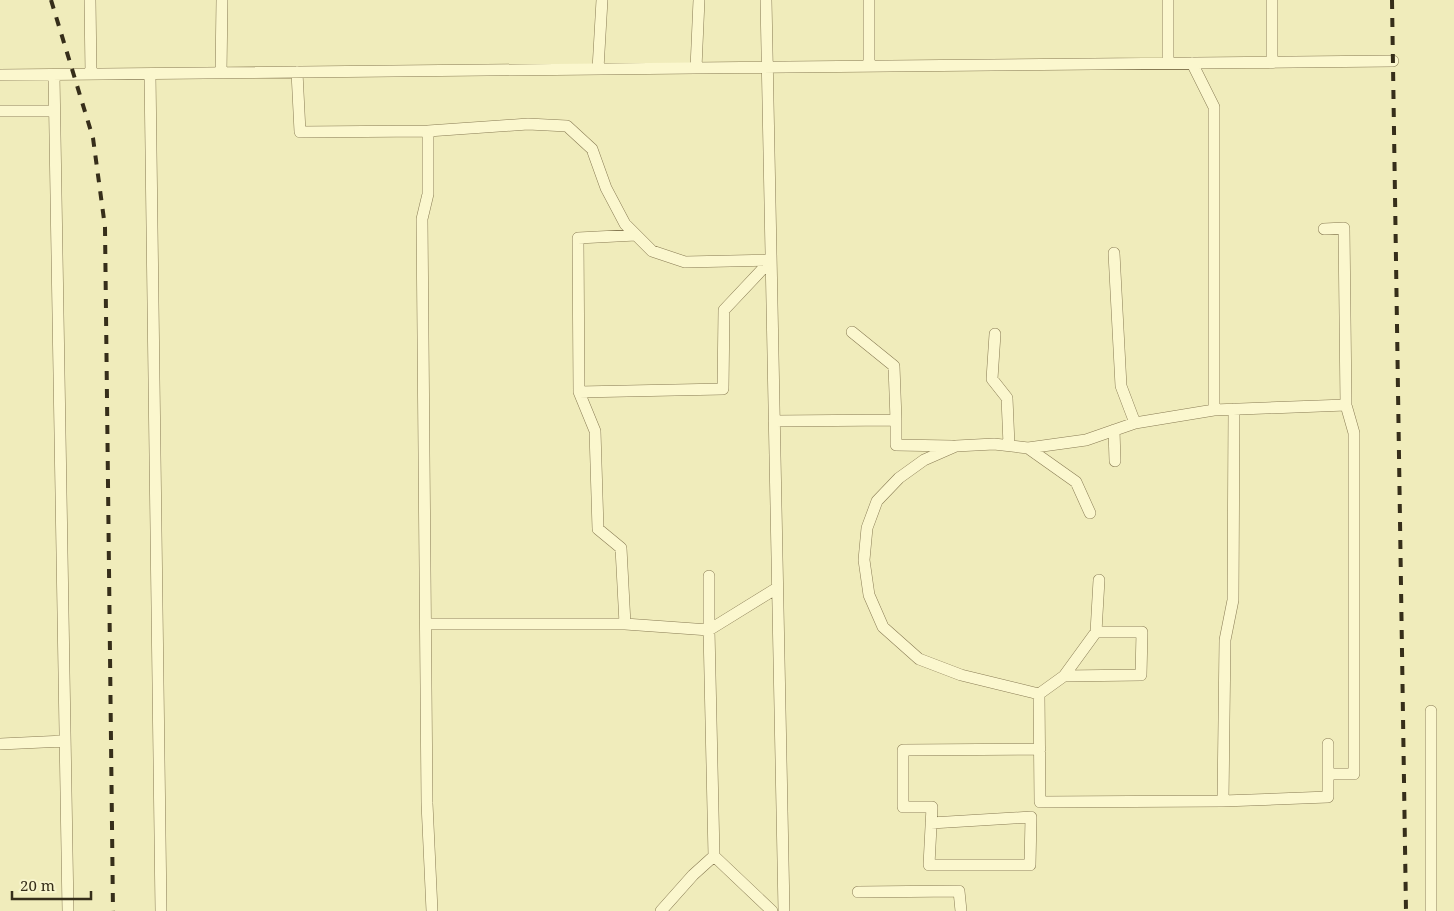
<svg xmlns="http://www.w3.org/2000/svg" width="1454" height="911" viewBox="0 0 1454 911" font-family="'Noto Serif',serif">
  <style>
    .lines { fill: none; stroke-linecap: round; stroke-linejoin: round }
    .service-casing { stroke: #887b54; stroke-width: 12 }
    .service { stroke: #fbf7ce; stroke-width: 11 }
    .rail { stroke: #362e1a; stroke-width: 4; stroke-dasharray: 9 9; stroke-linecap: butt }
  </style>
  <rect width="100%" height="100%" fill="#f0ecbb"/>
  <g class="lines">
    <g class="service-casing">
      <path id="service" d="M90,0l1,74
        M766,0l18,911
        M869,0v66
        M1168,0v63
        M1272,0v63
        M1192,63l22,44v303l132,-5 -2,-177 -20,1
        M696,68l3,-68
        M598,69l4,-69
        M297,72l3,60 128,-1v63l-6,25 5,584 5,108
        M221,73l1,-73
        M150,74l11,837
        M0,75l1393,-14
        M54,75l14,836
        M0,111h54
        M428,131l100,-7 39,2 25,23 14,39 19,36 27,27 33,11 86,-2
        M636,235l-58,3 1,154 144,-3 1,-79 47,-50
        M1114,253l7,133 14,37
        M852,332l42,34 2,54
        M995,334l-3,45 15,19 2,47
        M579,392l16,39 3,98 23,19 4,76 84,6v-54
        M1234,409l-1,191 -8,40 -2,161 105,-4v-53
        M774,421l122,-1v25l56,1
        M1114,430l1,31
        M1028,448l58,-8 49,-17 79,-13
        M1090,513l-14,-31 -48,-34 -34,-4 -38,2 -32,14 -25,18 -22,23 -10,27 -3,32 5,35 14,32 36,32 42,16 78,19 1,108 183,-1
        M426,624h199
        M1064,676l32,-44
        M1039,694l25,-18 77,-1 1,-43h-46l3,-52
        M1431,711v200
        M0,744l65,-3
        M1328,774h26v-341l-8,-28
        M931,823l100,-6 -1,48h-101l3,-58h-29v-57l137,-1
        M858,892l101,-1 2,20
        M661,911l32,-36 21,-19
        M772,911l-58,-55 -5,-226 68,-42"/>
    </g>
    <use href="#service" class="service"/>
    <path class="rail" d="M51,0l42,138 12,89 8,684
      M1392,0l14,911"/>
  </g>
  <path d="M12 891v8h79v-8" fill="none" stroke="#362e1a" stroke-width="2.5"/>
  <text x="20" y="891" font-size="15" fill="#362e1a" stroke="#f7f4cb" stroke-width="4" paint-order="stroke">20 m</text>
</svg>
